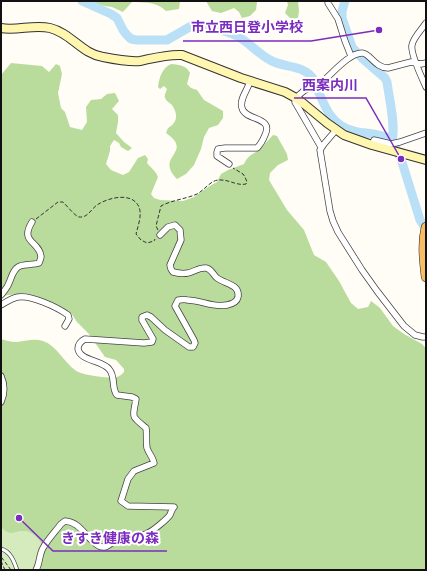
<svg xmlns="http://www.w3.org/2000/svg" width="427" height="571" viewBox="0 0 427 571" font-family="'Noto Serif','Noto Sans JP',serif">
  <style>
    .green { fill: #d5ebbd }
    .forest { fill: #b9dc9c }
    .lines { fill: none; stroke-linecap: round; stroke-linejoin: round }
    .river { stroke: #b9e0f7; stroke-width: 9 }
    .service-casing { stroke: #444; stroke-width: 4.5 }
    .minor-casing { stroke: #444; stroke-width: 7 }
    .secondary-casing { stroke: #333; stroke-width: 10 }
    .trunk-casing { stroke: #222; stroke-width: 10 }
    .path { stroke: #333; stroke-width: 1; stroke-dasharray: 4 2; stroke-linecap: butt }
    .service { stroke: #fff; stroke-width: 3 }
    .minor { stroke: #fff; stroke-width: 5.5 }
    .secondary { stroke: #fff6b0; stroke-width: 8 }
    .trunk { stroke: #f7bc64; stroke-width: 9 }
    .leader { fill: none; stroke: #7b2cbf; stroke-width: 1.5 }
    .callout-dot { fill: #7b2cbf; stroke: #fff; stroke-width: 1.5 }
    .callout-label { font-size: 14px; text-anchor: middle; font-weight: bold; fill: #7b2cbf; stroke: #fff; stroke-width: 4; stroke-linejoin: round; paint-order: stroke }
  </style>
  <rect width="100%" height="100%" fill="#fffdf5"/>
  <path class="green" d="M1,481l73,89h-73z"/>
  <path class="forest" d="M90,1h90l-1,8 -13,2c-11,-10 -20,-8 -34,-9l-9,10 -11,-5 -13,-2z
    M206,1h51v1l-1,8 -6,6 -8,2 -3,-6 -5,-4 -13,5 -9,-2z
    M287,1h11l1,10 -1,7 -7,1 -6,-6 3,-8z
    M11,63l31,3 7,6 7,-8 4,2 2,8 -4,19 3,15 4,4 5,15 12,3 5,-8 -1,-15 5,-7 10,-1 6,-5 8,-1 4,8 -7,8 6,6v7l-2,11 8,9 8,6 -4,3 -7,-4 -2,-4 -5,-3 -4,6v5l-4,13 5,6 12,5 6,-3 9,-14 7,-3 3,4 -1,4c4,5 9,8 11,14l-7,17 3,4 6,2 23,1 11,-4 14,-10 9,-5 4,-8 7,-4 16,-6c5,-11 10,-9 17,-16 4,-4 8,-9 12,-13l4,1 10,18 1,6 -10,5 -8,8 -1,7 18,30 17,20 10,25 12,7 13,19 12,22 7,6 10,-2 3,-6 9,7 13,18 11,8 18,10 4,4v222h-386c1,-5 4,-11 4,-16 0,-10 -9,-22 -19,-23 -12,-1 -13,7 -24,-4v-188c4,1 10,3 15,3 9,-1 18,-4 27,-1 14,5 21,21 32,29 5,5 35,9 42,7 3,-1 5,-3 7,-5v-3l-8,-9 -11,-3 -16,-23 -12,-12 -6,-9 -32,-16 -14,-4 -24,3v-221z
    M171,64c9,1 15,1 19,9l-3,11 4,4 6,2 7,10 19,11v7l-5,7 -9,3 -5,9 -3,12 -7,16 -8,9 -9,5c-5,-5 -9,-11 -7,-18 1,-3 4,-6 5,-9 5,-8 -2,-14 -9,-19l2,-5c10,-6 10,-14 4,-23 -2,-2 -6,-4 -7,-7 -1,-3 1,-6 2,-9l-3,-3 -4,3 -2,-2c1,-9 4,-19 13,-23z"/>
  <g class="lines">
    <path class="river" d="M82,1l29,13 6,4 6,12 3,4 5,5 6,1h30l26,-15h5c13,3 27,5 39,11 12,6 21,18 33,24 14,8 30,4 42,17 11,22 15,48 42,54 8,2 16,2 24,4 5,1 10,3 14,5l9,19 19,61 6,9
      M345,1l-3,10v7l10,29 10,11 23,20 2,4c2,16 9,44 5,58"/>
    <g class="service-casing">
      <path id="service" d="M1,549c9,2 13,12 16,21"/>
    </g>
    <g class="minor-casing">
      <path id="minor" d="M328,1v2l10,16 7,22 6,15
        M426,23c-4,6 -13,15 -14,22 -2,8 10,33 14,42
        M336,130l-12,14 -4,6 10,61 3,10 5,11 24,38 15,21 27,35 11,9 8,2h3
        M372,145l2,-5 17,4 9,-2 26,-9
        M321,147l-26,-45 1,-4c3,-3 6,-6 9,-8 6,-3 12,-4 17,-8 10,-8 27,-29 40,-29 8,0 13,15 26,15l23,-6 10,2 5,-1
        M229,164l-12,-8v-4l1,-3 7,-1h32c4,-4 6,-8 8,-13 9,-19 -20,-14 -23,-27 -3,-9 6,-18 8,-27
        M1,295c2,-2 4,-5 6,-8 4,-6 5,-18 13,-21 6,-2 13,-1 19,-3 0,0 2,-5 2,-6 -1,-16 -22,-14 -9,-35
        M1,305c5,-3 11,-7 17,-8 13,-2 39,10 50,18l1,4 -4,7
        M1,376c4,9 4,17 0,26
        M36,570c4,-7 3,-15 7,-22 5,-9 12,-16 18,-24l4,-3c16,1 21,18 34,25 8,4 12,-4 19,-7 6,-1 12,-1 18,-2 4,-1 9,-2 12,-4 6,-3 18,-13 22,-18 1,-3 2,-6 4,-8l-46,-1 -7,-5 7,-22 6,-8 20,-8c-1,-6 -5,-9 -7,-15 -1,-6 0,-14 -1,-20 -16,-13 -13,-10 -10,-29l-4,-2 -15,-2c-6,-7 -1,-18 -8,-26 -7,-9 -29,-8 -31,-20 0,-5 3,-8 7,-10l59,4 8,-1 1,-3 -11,-19v-3l5,-2 4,2 14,13 24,17h4l2,-4 -1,-3 -19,-34 3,-6c3,0 6,-1 9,0 14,0 26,8 40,5 5,-1 10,-3 11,-8 2,-13 -13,-13 -21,-19 -4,-3 -5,-9 -11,-10 -7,-1 -12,4 -18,5 -5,1 -11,0 -15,-1l-2,-3 -1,-4 11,-25 -1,-10 -5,-5 -7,2 -8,8"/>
    </g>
    <g class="secondary-casing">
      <path id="secondary" d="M1,28c16,3 33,-4 49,0 21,5 32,26 53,29 10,2 27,5 37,4 14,-3 28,-7 42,-6l59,23 44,14 11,6 8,6 23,19 17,12 28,10 54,15"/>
    </g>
    <g class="trunk-casing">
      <path id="trunk" d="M426,227c-4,17 -2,33 0,50"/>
    </g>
    <path class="path" d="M36,219l22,-17h5c4,4 12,14 16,15 9,1 12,-8 18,-12 9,-6 26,-11 36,-5 12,8 6,22 3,34l5,6 6,3 7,-2 1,-2
      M158,230l-2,-4 5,-20c11,-6 25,-7 36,-12 9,-5 14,-15 24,-14 9,0 16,6 25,4l1,-2 -2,-5 -2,-3 -10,-6
      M1,558h1l9,12
      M1,561l4,9
      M1,568l1,2"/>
    <use href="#service" class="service"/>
    <use href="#minor" class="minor"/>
    <use href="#secondary" class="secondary"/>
    <use href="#trunk" class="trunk"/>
  </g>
  <path class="leader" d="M379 30L311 41H183M401 159L366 98H294M19 518L53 551H167"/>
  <g class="callout-dot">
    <circle cx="379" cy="30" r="4"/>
    <circle cx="401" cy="159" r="4"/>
    <circle cx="19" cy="518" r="4"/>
  </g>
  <g class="callout-label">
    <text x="247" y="32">市立西日登小学校</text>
    <text x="330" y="90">西案内川</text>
    <text x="110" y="543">きすき健康の森</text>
  </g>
  <rect width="427" height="571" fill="none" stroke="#111111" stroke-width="4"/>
</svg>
